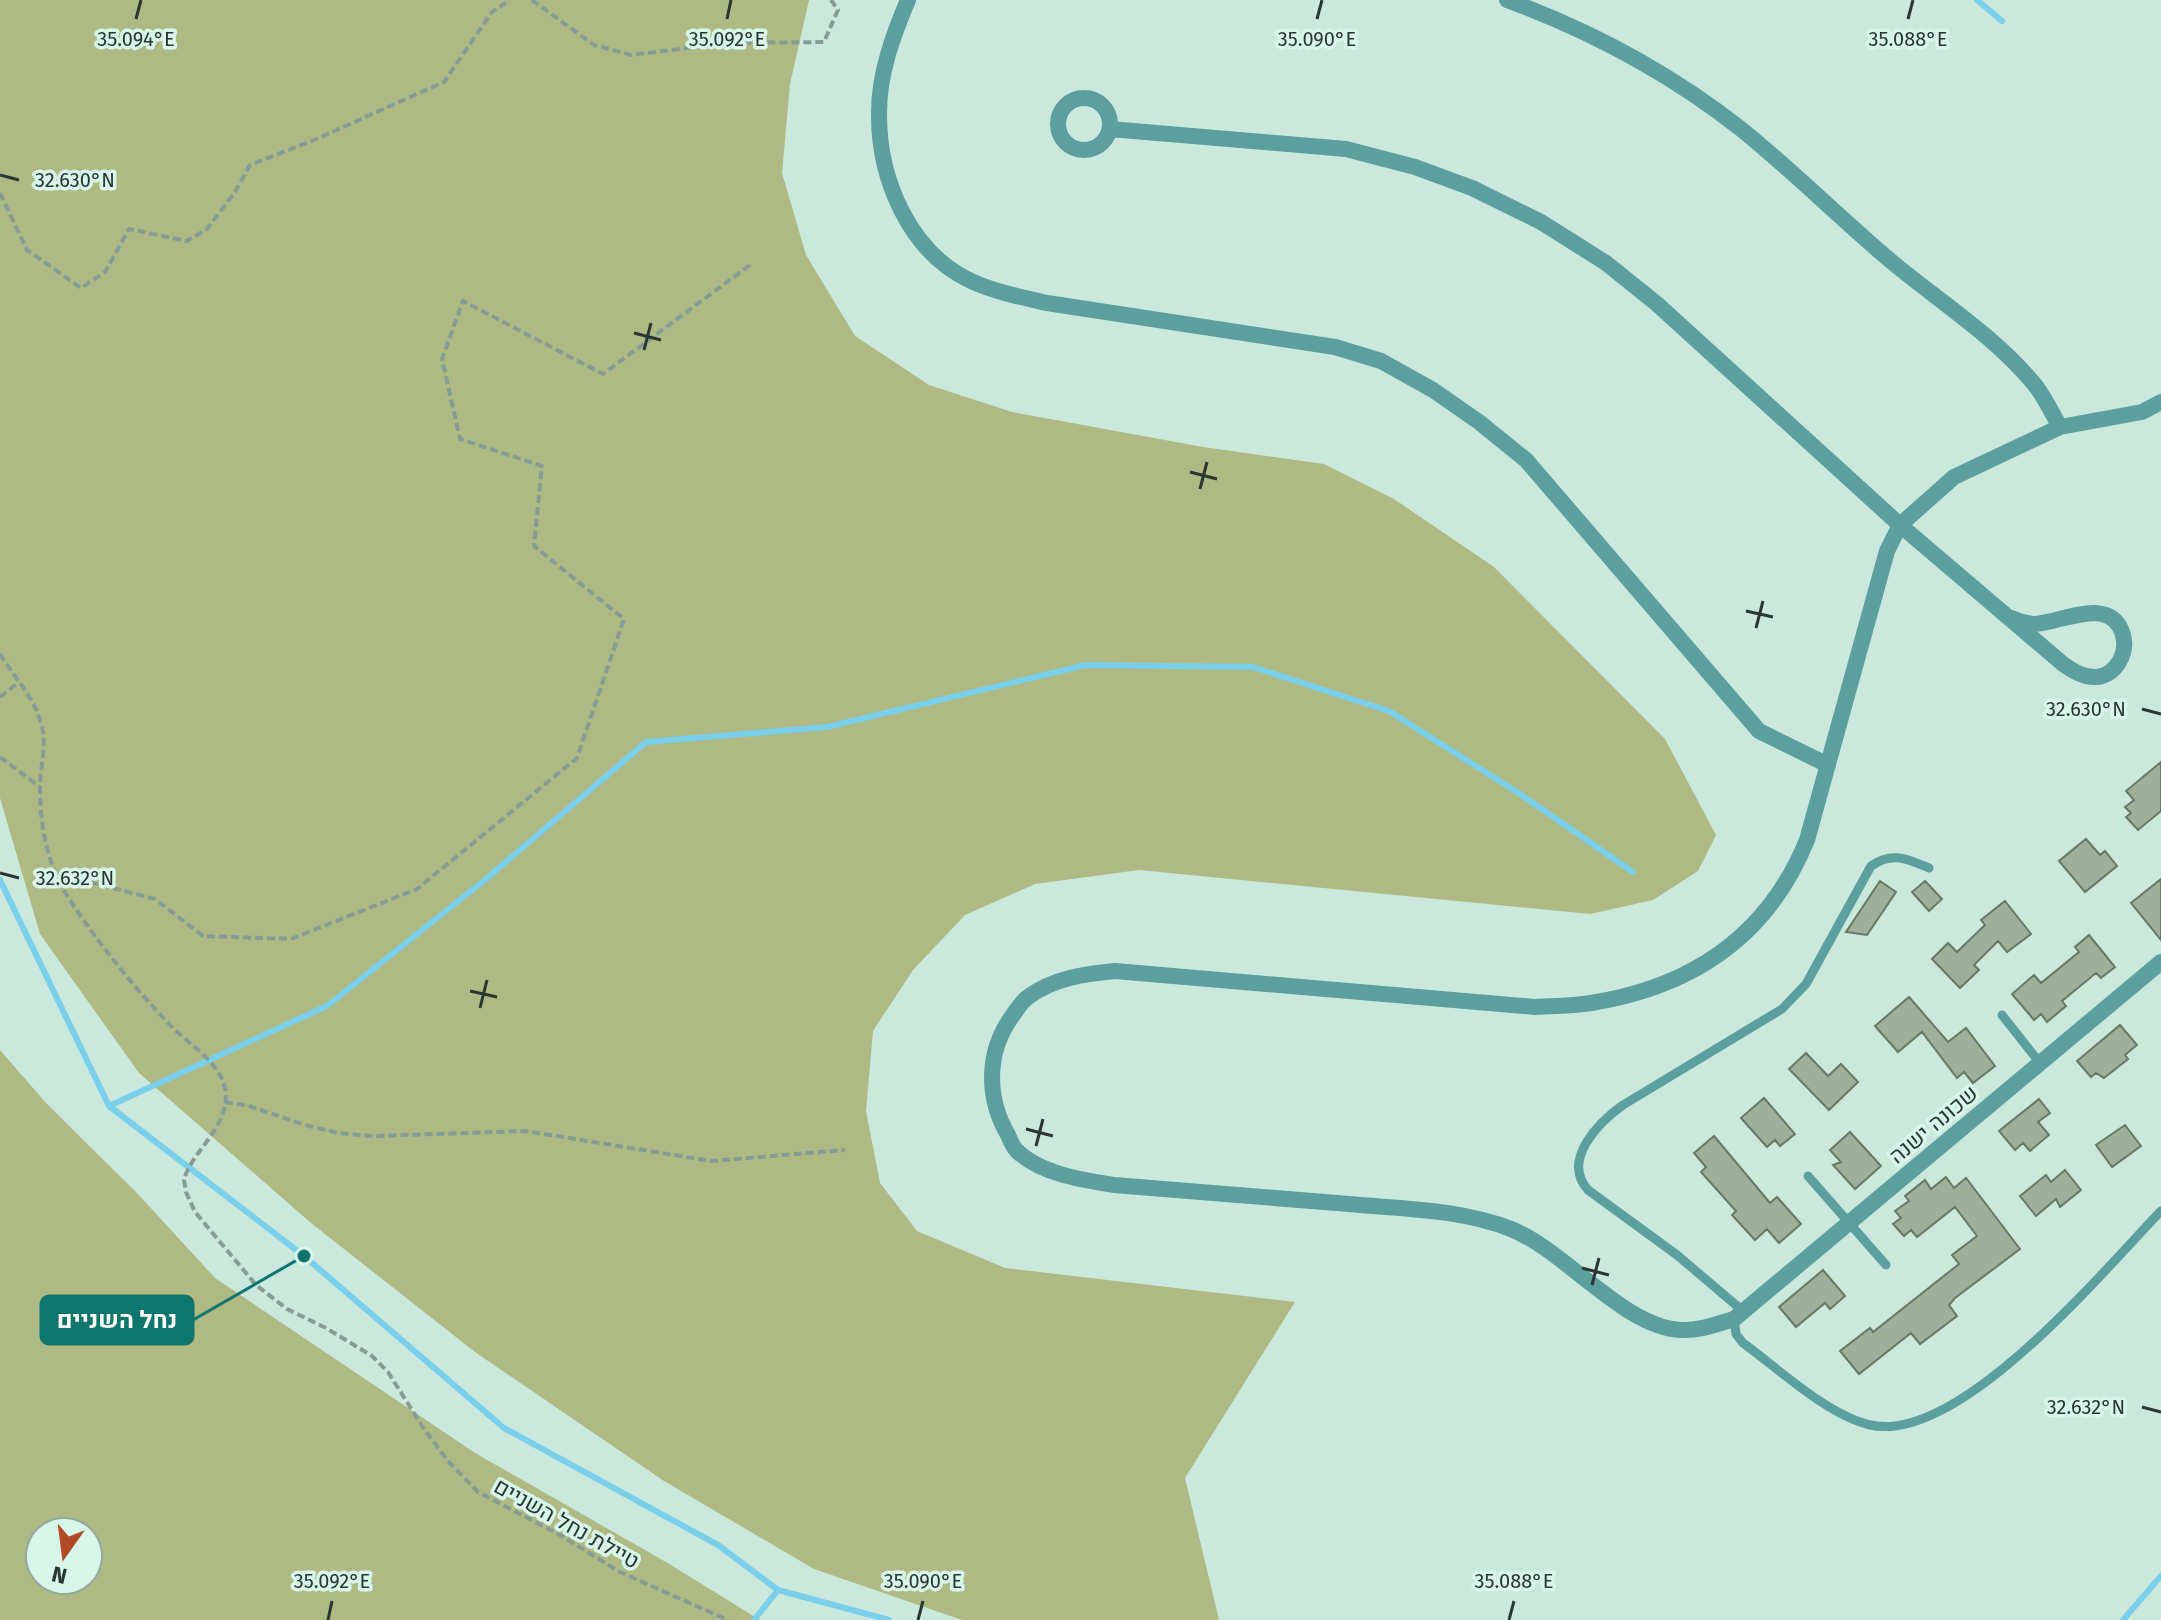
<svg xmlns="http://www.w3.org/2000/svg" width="2161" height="1620" viewBox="0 0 2161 1620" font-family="'Fira Sans',Heebo,sans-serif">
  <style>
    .green { fill: #afb983; fill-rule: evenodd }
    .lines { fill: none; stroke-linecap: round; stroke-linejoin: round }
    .stream { stroke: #7acfea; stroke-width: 6 }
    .building { fill: #9cb09a; stroke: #677965; stroke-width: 2 }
    .path { stroke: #869c93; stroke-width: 4; stroke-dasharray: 8 4; stroke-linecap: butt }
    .service { stroke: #5c9f9e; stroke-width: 9 }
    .minor { stroke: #5c9f9e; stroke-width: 16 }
    .ticks { fill: none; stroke: #2a3631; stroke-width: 3 }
    .labels { text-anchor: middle; stroke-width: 7; stroke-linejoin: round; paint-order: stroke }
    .street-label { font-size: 22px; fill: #2a3631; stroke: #d7f6e9 }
    .ticks-label { font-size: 20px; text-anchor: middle; fill: #2a3631; stroke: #d7f6e9; stroke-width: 7; stroke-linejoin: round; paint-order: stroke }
    .leader { fill: none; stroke: #0f766e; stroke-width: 3 }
    .callout-dot { fill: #0f766e; stroke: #d7f6e9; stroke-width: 3 }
    .callout { fill: #0f766e; stroke: #0f766e; stroke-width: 3 }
    .callout-label { font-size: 24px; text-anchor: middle; font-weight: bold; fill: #fff }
  </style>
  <rect width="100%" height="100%" fill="#cae8dc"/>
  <path class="green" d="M0,0h809l-19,84 -8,89 24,82 49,81 74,49 83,27 191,35 121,17 70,35 100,68 171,172 51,96 -18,36 -45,29 -63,14 -451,-44 -104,14 -70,31 -52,55 -40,61 -7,80 14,72 37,48 88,37 290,34 -110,176 34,142h-257l-148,-51 -150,-88 -189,-129 -164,-129 -172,-150 -99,-139 -40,-136z
    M0,1050l46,53 91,90 78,85 260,175 191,109 94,58h-760zM88,1532v48h-48v-48z"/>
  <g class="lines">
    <path class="stream" d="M1977,0l25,21
      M0,880l109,226 195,150 200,172 214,117 60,45 111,30
      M109,1106l218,-100 159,-127 160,-137 181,-15 259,-62 167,2 136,44 131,83 113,78
      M754,1620l24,-30
      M2123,1620l38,-44"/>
  </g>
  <path class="building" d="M2161,762v49l-23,19 -12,-13 5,-4 -6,-6 9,-7 -8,-9z
    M2086,839l14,16 5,-4 12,15 -32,26 -26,-31z
    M2161,879v61l-30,-37z
    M1880,881l16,11 -29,43 -21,-3z
    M1925,881l17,18 -13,12 -17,-19z
    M2005,901l26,33 -24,18 -9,-11 -24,24 5,5 -19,18 -28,-29 16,-16 9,9 28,-27 -4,-5z
    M2089,935l26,32 -14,11 -5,-5 -34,28 4,5 -19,16 -6,-8 -7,6 -22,-26 22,-19 7,8 38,-31 -4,-5z
    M1909,997l39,45 18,-14 29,38 -22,17 -9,-11 -7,6 -35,-46 -24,20 -23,-26z
    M2120,1025l17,20 -12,10 3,4 -24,19 -8,-5 -5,4 -14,-16z
    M1806,1053l22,23 13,-12 17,18 -29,28 -40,-41z
    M1764,1098l31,36 -15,12 -5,-6 -8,7 -26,-29z
    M2039,1099l11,14 -12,9 11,13 -19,16 -7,-8 -8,7 -16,-19z
    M2125,1125l16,21 -29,21 -16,-22z
    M1850,1132l31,34 -26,23 -22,-24 8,-3 -11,-12z
    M1714,1136l56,67 7,-6 24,27 -22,19 -12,-14 -12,11 -23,-25 4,-4 -35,-39 5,-5 -12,-14z
    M2065,1170l16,20 -21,17 -4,-8 -20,17 -16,-20 26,-21 5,7z
    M1946,1177l8,11 12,-10 54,71 -65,49 -6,7 8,11 -37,28 -9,-11 -52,41 -19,-23 30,-23 3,4 86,-68 -7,-9 25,-19 -22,-29 -38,30 -6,-7 -7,6 -11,-12 8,-6 -6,-7 14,-10 -4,-5 20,-16 6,9z
    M1823,1270l22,26 -15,13 -5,-6 -29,24 -17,-20z"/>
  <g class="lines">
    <path class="path" d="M532,0l62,45 37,10 96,-12 97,-1 14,-32 -7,-10
      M0,193l27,57 54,38 24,-16 24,-43 58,12 20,-12 28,-37 15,-27 64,-25 130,-58 48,-70 18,-12
      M0,654c14,23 36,45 42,73 5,20 -2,40 -2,60 0,39 7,77 28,110 29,45 65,89 102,128 18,19 49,36 55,63 7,38 -34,63 -41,92l2,12 9,20 61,73 31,24 39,19 46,28 16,16 36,57 24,32 30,31 82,43 60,37 108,48
      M0,697l19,-15
      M0,757l40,30
      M55,873l100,26 48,37 88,3 126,-50 160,-131 47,-139 -90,-73 8,-80 -82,-27 -18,-80 21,-58 140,73 147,-109
      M225,1102l24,4 56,19 33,8 35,3 153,-5 185,30 134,-11"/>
    <path class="service" d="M2002,1015l38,48
      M1808,1176l78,89
      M1743,1311l-66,-56 -89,-65c-27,-30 11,-68 35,-85l159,-96 24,-25 65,-118c21,-15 36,-7 58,2
      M1734,1319l2,15 7,9c36,26 84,72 127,82 89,20 234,-155 291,-214"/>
    <path class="minor" d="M908,0c-15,35 -29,74 -29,112 -1,66 30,140 92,169 24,11 50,16 76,22l288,44 46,14 52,29 46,32 47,38 233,271 69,34
      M1507,0c84,31 164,74 234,129 52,42 100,90 151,133 48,40 104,75 143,123 10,13 17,28 25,42
      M1058 124a26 26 0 1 1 52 0a26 26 0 1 1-52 0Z
      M1110,129l236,20 69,18 57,21 69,34 65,41 51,41 243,221 163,139c10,7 21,14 34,13 19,-2 31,-24 26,-42 -12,-41 -62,-12 -88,-11 -9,0 -16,-3 -24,-6
      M2161,402l-19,10 -82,15 -106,50 -54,48 -13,26 -80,289c-39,96 -115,147 -216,163 -18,3 -38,3 -56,4l-420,-36c-31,3 -61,7 -87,26 -6,4 -11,12 -15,18 -27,36 -27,82 -5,120 2,5 5,12 9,16 24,23 65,29 97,34 78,6 157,13 235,19 54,5 112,5 162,25 55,22 112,98 170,101 18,1 36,-6 53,-11l427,-357"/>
  </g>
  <path class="ticks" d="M136,19l5,-19M727,19l4,-19M1317,19l5,-19M1908,19l5,-19M0,175l19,5M634,333l27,7M644,350l7,-27M1190,472l27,7M1200,489l7,-27M1746,611l27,6M1756,628l7,-27M2142,709l19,5M0,873l19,5M470,991l27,6M480,1008l7,-28M1026,1129l27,7M1036,1146l7,-27M1582,1268l27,7M1592,1285l7,-27M2142,1407l19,5M328,1620l4,-19M918,1620l5,-19M1509,1620l5,-19"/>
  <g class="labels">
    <g class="street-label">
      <text transform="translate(1933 1124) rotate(-40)" y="8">שכונה ישנה</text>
      <text transform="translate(567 1523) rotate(29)" y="8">טיילת נחל השניים</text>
    </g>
  </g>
  <g class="ticks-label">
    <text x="136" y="46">35.094°E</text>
    <text x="727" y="46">35.092°E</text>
    <text x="1317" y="46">35.090°E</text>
    <text x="1908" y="46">35.088°E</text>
    <text x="75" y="187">32.630°N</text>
    <text x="2086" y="716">32.630°N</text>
    <text x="75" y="885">32.632°N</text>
    <text x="2086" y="1414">32.632°N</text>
    <text x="332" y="1588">35.092°E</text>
    <text x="923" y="1588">35.090°E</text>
    <text x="1514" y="1588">35.088°E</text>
  </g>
  <path class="leader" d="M304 1256L193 1320"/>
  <circle class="callout-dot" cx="304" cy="1256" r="8"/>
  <rect class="callout" x="41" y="1296" width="152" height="48" rx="8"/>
  <g class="callout-label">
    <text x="117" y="1328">נחל השניים</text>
  </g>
  <g transform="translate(64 1556) rotate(194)"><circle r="38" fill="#d7f6e9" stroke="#92a99f" stroke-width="2"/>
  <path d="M0-6L14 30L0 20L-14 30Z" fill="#b24b25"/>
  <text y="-12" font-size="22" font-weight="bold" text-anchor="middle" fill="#2a3631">N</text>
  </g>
</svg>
